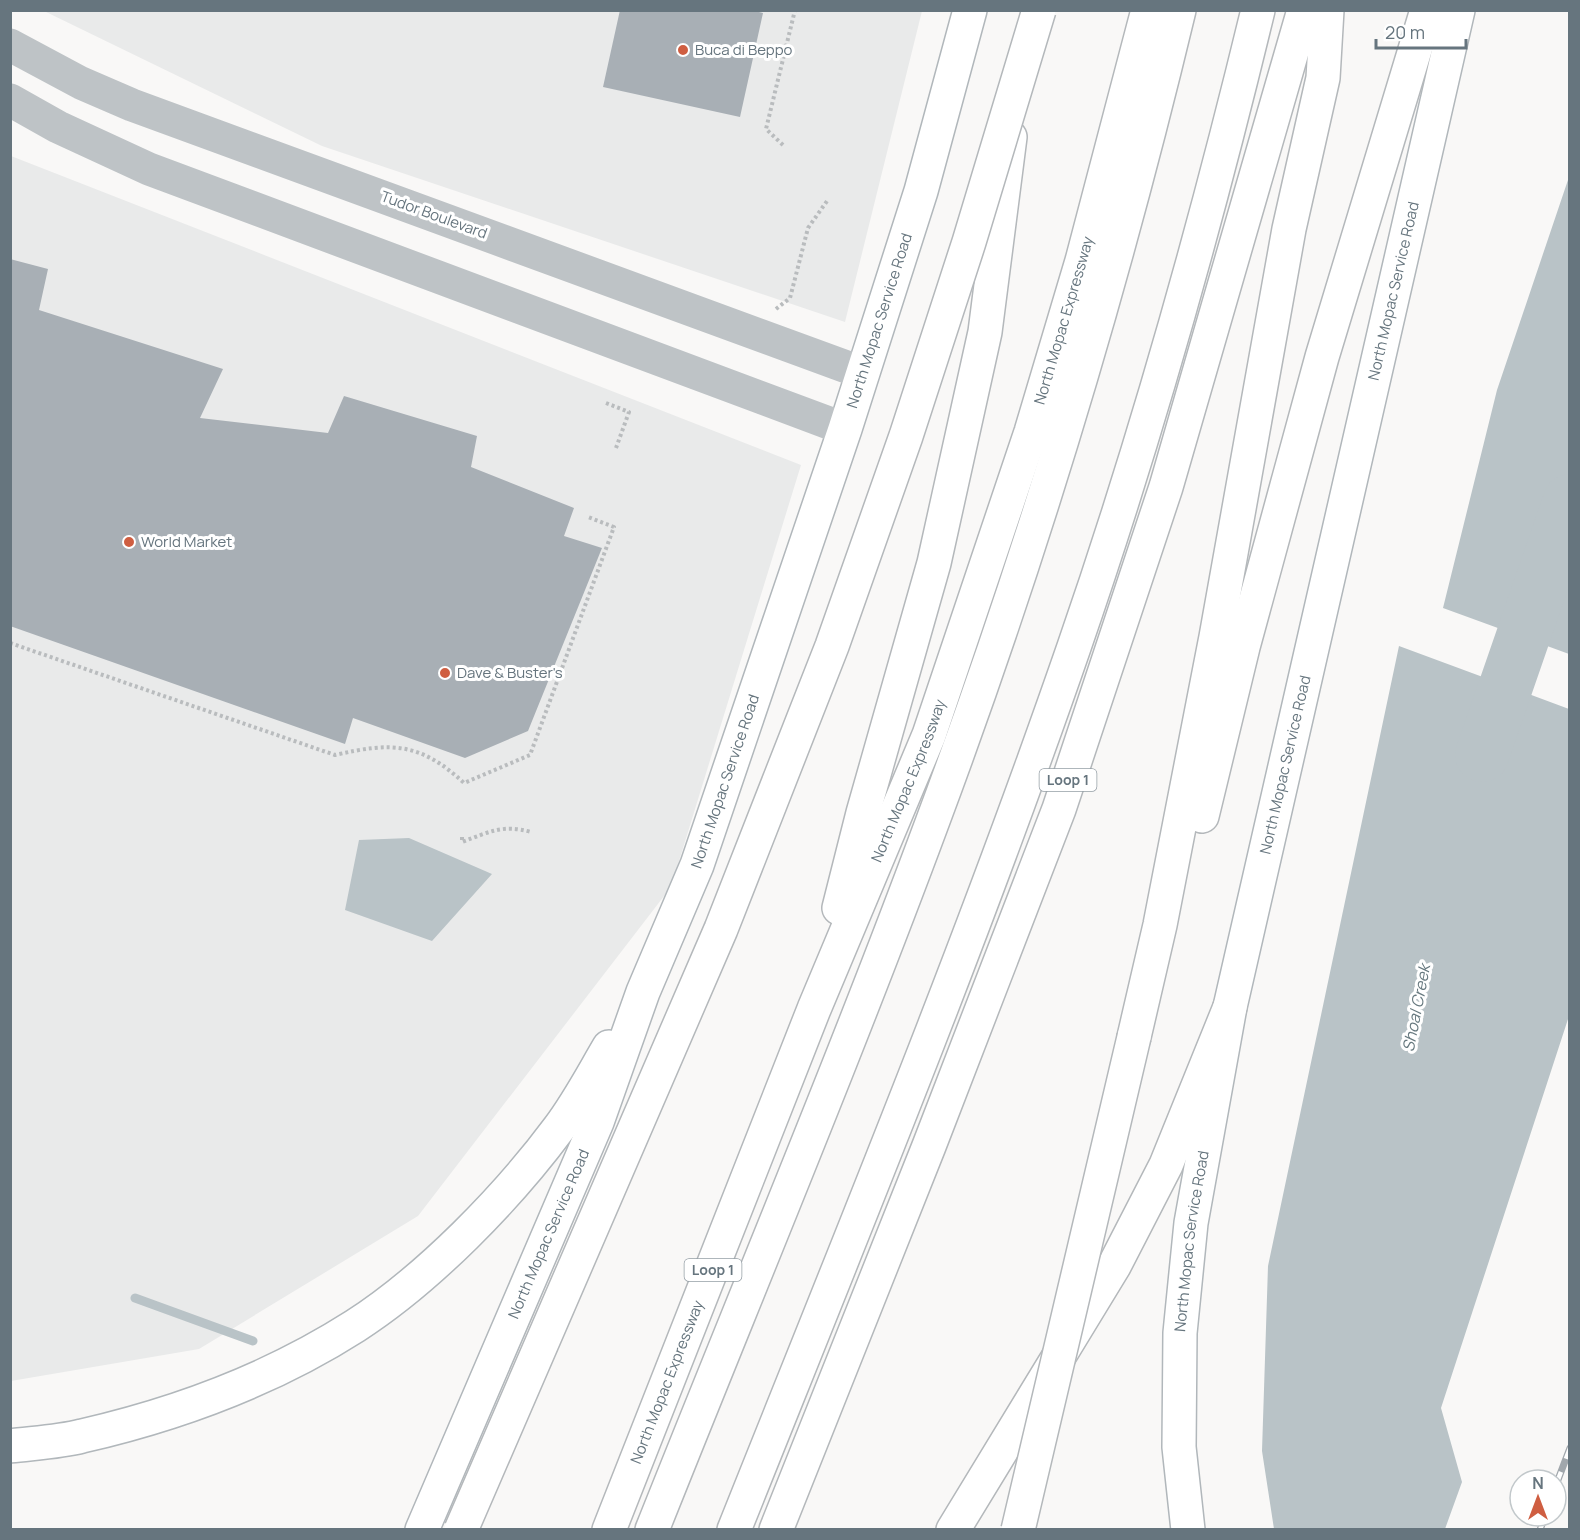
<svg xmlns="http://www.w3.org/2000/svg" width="1580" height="1540" viewBox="0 0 1580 1540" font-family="Manrope,sans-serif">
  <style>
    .built { fill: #e9eaea }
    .water { fill: #b9c3c7 }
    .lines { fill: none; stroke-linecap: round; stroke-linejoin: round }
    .stream { stroke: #b9c3c7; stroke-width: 9 }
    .river { stroke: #b9c3c7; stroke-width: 54 }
    .building { fill: #a8afb5 }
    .secondary-casing { stroke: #b1b7bb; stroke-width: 36 }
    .highway-casing { stroke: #b4b8bb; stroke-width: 36 }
    .path { stroke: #b9bcbe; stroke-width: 4; stroke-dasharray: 3 3; stroke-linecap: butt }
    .street { stroke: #bec3c6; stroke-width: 33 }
    .secondary { stroke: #fff; stroke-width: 33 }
    .highway { stroke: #fff; stroke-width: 33 }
    .rail-casing { stroke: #a1a7ac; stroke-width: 7 }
    .rail { stroke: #fff; stroke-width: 4.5; stroke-dasharray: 14; stroke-linecap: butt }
    .highway-bridge-casing { stroke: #b4b8bb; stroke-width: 36; stroke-linecap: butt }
    .highway-bridge { stroke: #fff; stroke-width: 33 }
    .poi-dot { fill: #cf5e41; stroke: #fff; stroke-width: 2 }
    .labels { text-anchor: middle; stroke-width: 6; stroke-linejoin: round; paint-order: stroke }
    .shield { fill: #fff; stroke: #949ea5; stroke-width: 1.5 }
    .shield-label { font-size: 14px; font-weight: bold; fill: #66757e }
    .poi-label { font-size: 15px; fill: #66757e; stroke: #fff; text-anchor: start }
    .street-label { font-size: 15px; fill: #66757e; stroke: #fff }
    .water-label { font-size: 16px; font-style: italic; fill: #67797f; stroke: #fff }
  </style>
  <rect width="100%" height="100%" fill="#f9f8f7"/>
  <path class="built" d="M44,11h878l-77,311 -523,-176z
    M11,156l790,309 -130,422 -253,329 -219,133 -188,32z"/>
  <path class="water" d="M1569,177v477l-126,-46 54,-218z
    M1399,646l170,63v307l-128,392 21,74 -17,47h-171l-12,-78 6,-185z
    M409,838l83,36 -60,67 -87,-31 14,-70z"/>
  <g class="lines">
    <path class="stream" d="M135,1298l118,43"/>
    <path class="river" d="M1482,755l88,-254"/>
  </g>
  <path class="building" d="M620,10h131l12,3 -23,104 -137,-30z
    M10,259l38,10 -9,41 184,59 -23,49 128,15 16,-37 133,40 -6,31 103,41 -10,28 38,12 -74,183 -63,27 -112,-40 -8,26 -335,-118z"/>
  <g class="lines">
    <g class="secondary-casing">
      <g id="secondary">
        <path d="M10,1446c24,-3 49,-4 72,-10 96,-22 190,-57 273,-110 73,-47 152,-128 204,-198 19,-25 34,-54 50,-81"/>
        <path id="s1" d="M422,1530l175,-408 46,-130 54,-127 148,-436 76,-238 49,-181"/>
        <path id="s2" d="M1188,1530l-9,-83 1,-114 11,-110 39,-216 228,-997"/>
      </g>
    </g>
    <g class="highway-casing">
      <g id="highway">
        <path d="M1202,816l41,-169 79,-290 105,-347"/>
        <path d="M839,908l24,-95 71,-250 51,-231 25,-195"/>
        <path d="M1134,1037l26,-112 56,-288 73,-408 34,-151 4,-68"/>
        <path id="s3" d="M609,1530l205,-521 115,-274 102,-303 51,-171 66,-251"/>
        <path d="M652,1530c94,-236 192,-470 280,-707 99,-265 181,-538 247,-813"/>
        <path d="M734,1530c117,-293 237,-585 340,-883 72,-208 132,-422 184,-637"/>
        <path d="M776,1530l153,-384 130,-337 107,-322 138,-477"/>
        <path d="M953,1530l161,-264 52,-101 64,-158"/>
      </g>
    </g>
    <path class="path" d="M783,145l-17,-16 29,-119
      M776,309l14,-11 18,-70 19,-27
      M606,403l23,9 -13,36
      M10,643l325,112c56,-13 85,-13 129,28l66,-28 84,-228 -26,-10
      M462,837v5c27,-10 41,-18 69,-10"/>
    <path class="street" d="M10,45l71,38 51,22 731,268
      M10,100l48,27 91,42 696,260"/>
    <use href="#secondary" class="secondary"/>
    <use href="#highway" class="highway"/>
    <g class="rail-casing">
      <path id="rail" d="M1556,1485l14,-37
        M1540,1530l5,-14"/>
    </g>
    <use href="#rail" class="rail"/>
    <g class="highway-bridge-casing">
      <path id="highway-bridge" d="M461,1530l260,-601 111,-283 74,-210 63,-194 70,-232
        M1018,1530l116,-493"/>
    </g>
    <use href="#highway-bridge" class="highway-bridge"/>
  </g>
  <g class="poi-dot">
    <circle cx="683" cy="50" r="6"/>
    <circle cx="129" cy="542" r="6"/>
    <circle cx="445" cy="673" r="6"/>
  </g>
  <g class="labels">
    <g class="shield">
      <rect x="1039.5" y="769" width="57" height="22" rx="4.5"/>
      <rect x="684.5" y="1259" width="57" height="22" rx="4.5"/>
    </g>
    <g class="shield-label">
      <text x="1068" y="785">Loop 1</text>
      <text x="713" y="1275">Loop 1</text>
    </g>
    <g class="poi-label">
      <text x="695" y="55">Buca di Beppo</text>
      <text x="141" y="547">World Market</text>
      <text x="457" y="678">Dave &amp; Buster's</text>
    </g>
    <g class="street-label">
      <text transform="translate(434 215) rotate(20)" y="5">Tudor Boulevard</text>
      <text dy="5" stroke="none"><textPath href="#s2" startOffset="1262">North Mopac Service Road</textPath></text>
      <text dy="5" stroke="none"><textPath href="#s1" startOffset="1294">North Mopac Service Road</textPath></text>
      <text dy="5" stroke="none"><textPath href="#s3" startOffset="1293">North Mopac Expressway</textPath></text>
      <text dy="5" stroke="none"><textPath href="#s2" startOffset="776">North Mopac Service Road</textPath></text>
      <text dy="5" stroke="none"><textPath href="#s3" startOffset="807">North Mopac Expressway</textPath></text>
      <text dy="5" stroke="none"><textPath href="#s1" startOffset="808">North Mopac Service Road</textPath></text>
      <text dy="5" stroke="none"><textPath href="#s1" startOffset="322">North Mopac Service Road</textPath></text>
      <text dy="5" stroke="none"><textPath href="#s2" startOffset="290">North Mopac Service Road</textPath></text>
      <text dy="5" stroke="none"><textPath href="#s3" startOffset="159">North Mopac Expressway</textPath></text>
    </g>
    <g class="water-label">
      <text transform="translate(1416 1008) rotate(-79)" y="6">Shoal Creek</text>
    </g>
  </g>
  <rect width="1580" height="1540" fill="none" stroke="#66757e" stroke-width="24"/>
  <g transform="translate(1538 1498)"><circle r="28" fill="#ffffff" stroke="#c2c8cb" stroke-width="1.5"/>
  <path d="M0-4.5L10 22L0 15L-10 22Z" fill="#cf5e41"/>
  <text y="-9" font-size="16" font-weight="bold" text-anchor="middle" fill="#66757e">N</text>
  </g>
  <path d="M1376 39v9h90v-9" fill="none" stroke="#66757e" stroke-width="3"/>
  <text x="1385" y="39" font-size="18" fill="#66757e" stroke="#ffffff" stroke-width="4.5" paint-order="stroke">20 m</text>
</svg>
